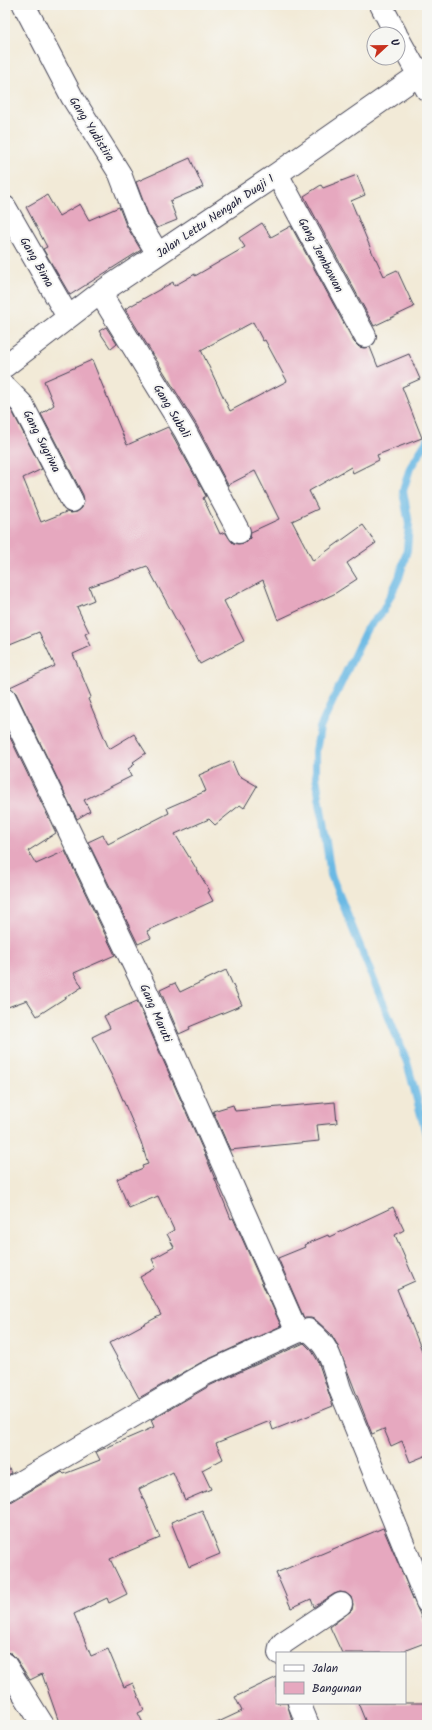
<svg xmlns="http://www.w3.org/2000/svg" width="432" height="1730" viewBox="0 0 432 1730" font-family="Kalam,sans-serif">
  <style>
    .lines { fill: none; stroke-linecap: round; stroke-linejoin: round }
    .stream { stroke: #6ab9e4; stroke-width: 8 }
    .building { fill: #e6a8bf; fill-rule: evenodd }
    .minor-casing { stroke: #414052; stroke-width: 24 }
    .minor { stroke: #fff; stroke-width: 22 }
    .labels { text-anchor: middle; stroke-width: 4; stroke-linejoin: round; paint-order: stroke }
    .street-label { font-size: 12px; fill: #22223b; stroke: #f6f6f2 }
  </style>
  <rect width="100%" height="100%" fill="#f6f6f2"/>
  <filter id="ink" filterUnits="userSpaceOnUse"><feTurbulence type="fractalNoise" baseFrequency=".025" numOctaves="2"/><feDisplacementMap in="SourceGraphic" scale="8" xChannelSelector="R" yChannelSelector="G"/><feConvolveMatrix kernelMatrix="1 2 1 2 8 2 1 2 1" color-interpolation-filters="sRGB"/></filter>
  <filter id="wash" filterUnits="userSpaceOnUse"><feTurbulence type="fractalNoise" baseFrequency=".012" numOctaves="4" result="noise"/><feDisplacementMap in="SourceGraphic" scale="16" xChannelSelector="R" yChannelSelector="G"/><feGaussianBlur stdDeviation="0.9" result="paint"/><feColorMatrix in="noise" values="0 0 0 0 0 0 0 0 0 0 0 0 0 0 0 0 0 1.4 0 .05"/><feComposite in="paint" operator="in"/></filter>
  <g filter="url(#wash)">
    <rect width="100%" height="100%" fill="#f2ead7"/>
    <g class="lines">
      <path class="stream" d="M427,441l-17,27 -7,23 6,33 -2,26 -8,28 -16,33 -17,19 -46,98 -4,23v26l15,98 76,187 20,75"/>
    </g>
    <g id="blocks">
      <path class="building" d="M190,158l13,29 -33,14 7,19 -20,8 -9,-14 -12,-32z
        M357,175l8,20 -14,6 24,58h1l8,17 13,-6 17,37 -40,19 -70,-130 17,-11 2,3z
        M47,195l12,21 21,-12 9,16 30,-13 7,18 15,25 -71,45 -27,-46 4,-2 -21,-40z
        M262,223l9,14 20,-11 63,116 5,5 5,1 6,-1 8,20 31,-13 11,25 -18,8 20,51 -45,17 2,5 -26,13 -2,-6 -42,24 9,18 -26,12 21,40 50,-36 13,18 -29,20 10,16 -23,15 -56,26 -15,-40 -39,21 20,40 -44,23 -53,-98 -58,21 5,13 -17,7 12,25 -4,2 6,12 -18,8 18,43 -3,2 21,50 25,-15 12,19 -13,9 2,2 -7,5 4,7 -48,24 6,11 -13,8 -61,-126 -6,-6 45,-21 -16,-34 -34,14v-241l7,6 30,58 -19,9 18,44 25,-10 5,1 6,-1 5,-4 2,-7 -1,-6 -42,-81 13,-9 -10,-24 48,-21 35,85 41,-18 38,69 -3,2 17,36 5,-2 8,11 5,1 7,-1 5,-5 1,-6 28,-13 -24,-48 -27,14 -32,-61 -71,-115 48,-27 1,4 21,-12v2l50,-29 -6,-9zM253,322l10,19 2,-1 22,41 -57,30 -29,-61z
        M106,327l11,17 -6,5 -12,-18z
        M5,727l51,106 -28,18 8,13 29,-13 50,104 -41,18 8,14 -45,29 -10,-16 -22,8z
        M232,761l6,14 19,11 -13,22 -4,-3 -25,20 -6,-6 -34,15 35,57 -2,1 5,9 -66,30 4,7 -13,6 -50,-102 15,-7 5,9 61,-31 -2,-5 39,-17 -7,-16z
        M226,970l16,35 -53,22 1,2 -11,5 -19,-44 15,-7 5,9z
        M137,1001l69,156 25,62 2,-1 48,108 -81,37 -61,35 -30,-55 52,-28 -21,-38 16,-9 -4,-9 22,-12 -7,-13 7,-4 -16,-34 -29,12 -12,-29 26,-11 -1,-2 6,-2 -7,-22 -24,-56 -25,-49 18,-9 -6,-12z
        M335,1102l2,21 -20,2 2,16 -89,9 -17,-39 20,-6 2,6z
        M393,1207l11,23 -9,5 20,46 -18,8 30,74v92l-17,7 -8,-21 -11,5 -7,-17 -12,5 -35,-90 -6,-10 -15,-14 -5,-2h-7l-26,-60 27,-11 -1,-2 24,-10 1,2z
        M304,1343l8,8 6,10 15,45 -60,24 -3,-9 -54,22 7,16 -21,11 9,19 -26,11 -12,-28 -34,17 21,49 -50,21 17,35 -18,9 -2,-5 -33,16 17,42 17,-7 16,38 9,-4 11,27 -6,3 6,12h-84l-18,-51 -12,6 -15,-23 -4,-4 -6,-1v-149l6,-1 51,-30 2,2 36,-14 -4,-8 58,-25 -3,-7 60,-35z
        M5,1461l6,12 -6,4z
        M202,1510l18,44 -31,13 -18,-45z
        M383,1528l44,103v11l-29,11h-56l-12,-26 22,-17 1,-6 -2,-7 -5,-4 -6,-1 -6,2 -20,13 -3,-8 -20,9 -15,-35z
        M277,1677v26h10l5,17 -13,5h-67l30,-14 -7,-14z
        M358,1703h69v22h-60z"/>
    </g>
  </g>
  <g filter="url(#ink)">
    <use href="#blocks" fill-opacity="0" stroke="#414052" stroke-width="1"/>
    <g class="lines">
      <g class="minor-casing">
        <path id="minor" d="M24,5l48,92 48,77 17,45 21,35
          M381,5l15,29
          M398,38l29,52
          M277,174l88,162
          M5,207l63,110
          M100,293l85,138 54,101
          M5,366l95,-73 177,-119 150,-105
          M5,387l17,17 50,97
          M5,698l139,288 153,346
          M5,1491l200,-117 92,-42 11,-2c23,17 24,33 32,59l87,213
          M279,1653l1,-6 3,-4 58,-39
          M5,1664l38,61
          M299,1703l9,22"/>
      </g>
      <use href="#minor" class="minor"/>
    </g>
  </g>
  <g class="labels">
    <g class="street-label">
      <text transform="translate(92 129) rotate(58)" y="4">Gang Yudistira</text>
      <text transform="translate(215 216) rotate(-34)" y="4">Jalan Lettu Nengah Duaji I</text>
      <text transform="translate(321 255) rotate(62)" y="4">Gang Jembawan</text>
      <text transform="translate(37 262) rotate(60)" y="4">Gang Bima</text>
      <text transform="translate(172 411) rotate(59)" y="4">Gang Subali</text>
      <text transform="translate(42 441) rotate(63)" y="4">Gang Sugriwa</text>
      <text transform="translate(156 1013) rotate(66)" y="4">Gang Maruti</text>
    </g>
  </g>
  <rect width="432" height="1730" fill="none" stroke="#f6f6f2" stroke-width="20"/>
  <rect x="276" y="1652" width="130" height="52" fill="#f6f6f2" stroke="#a1a1a9"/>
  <rect x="284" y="1665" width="20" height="6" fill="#ffffff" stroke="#a1a1a9"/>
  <text x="312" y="1672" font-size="12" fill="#22223b">Jalan</text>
  <rect x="284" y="1682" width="20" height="12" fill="#e6a8bf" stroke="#a1a1a9"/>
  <text x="312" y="1692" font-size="12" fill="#22223b">Bangunan</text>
  <g transform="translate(386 46) rotate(68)"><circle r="19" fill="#f6f6f2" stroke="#a1a1a9"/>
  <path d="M0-3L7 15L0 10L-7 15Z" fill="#c8321e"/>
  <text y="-6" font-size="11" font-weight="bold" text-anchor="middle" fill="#22223b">U</text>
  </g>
</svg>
